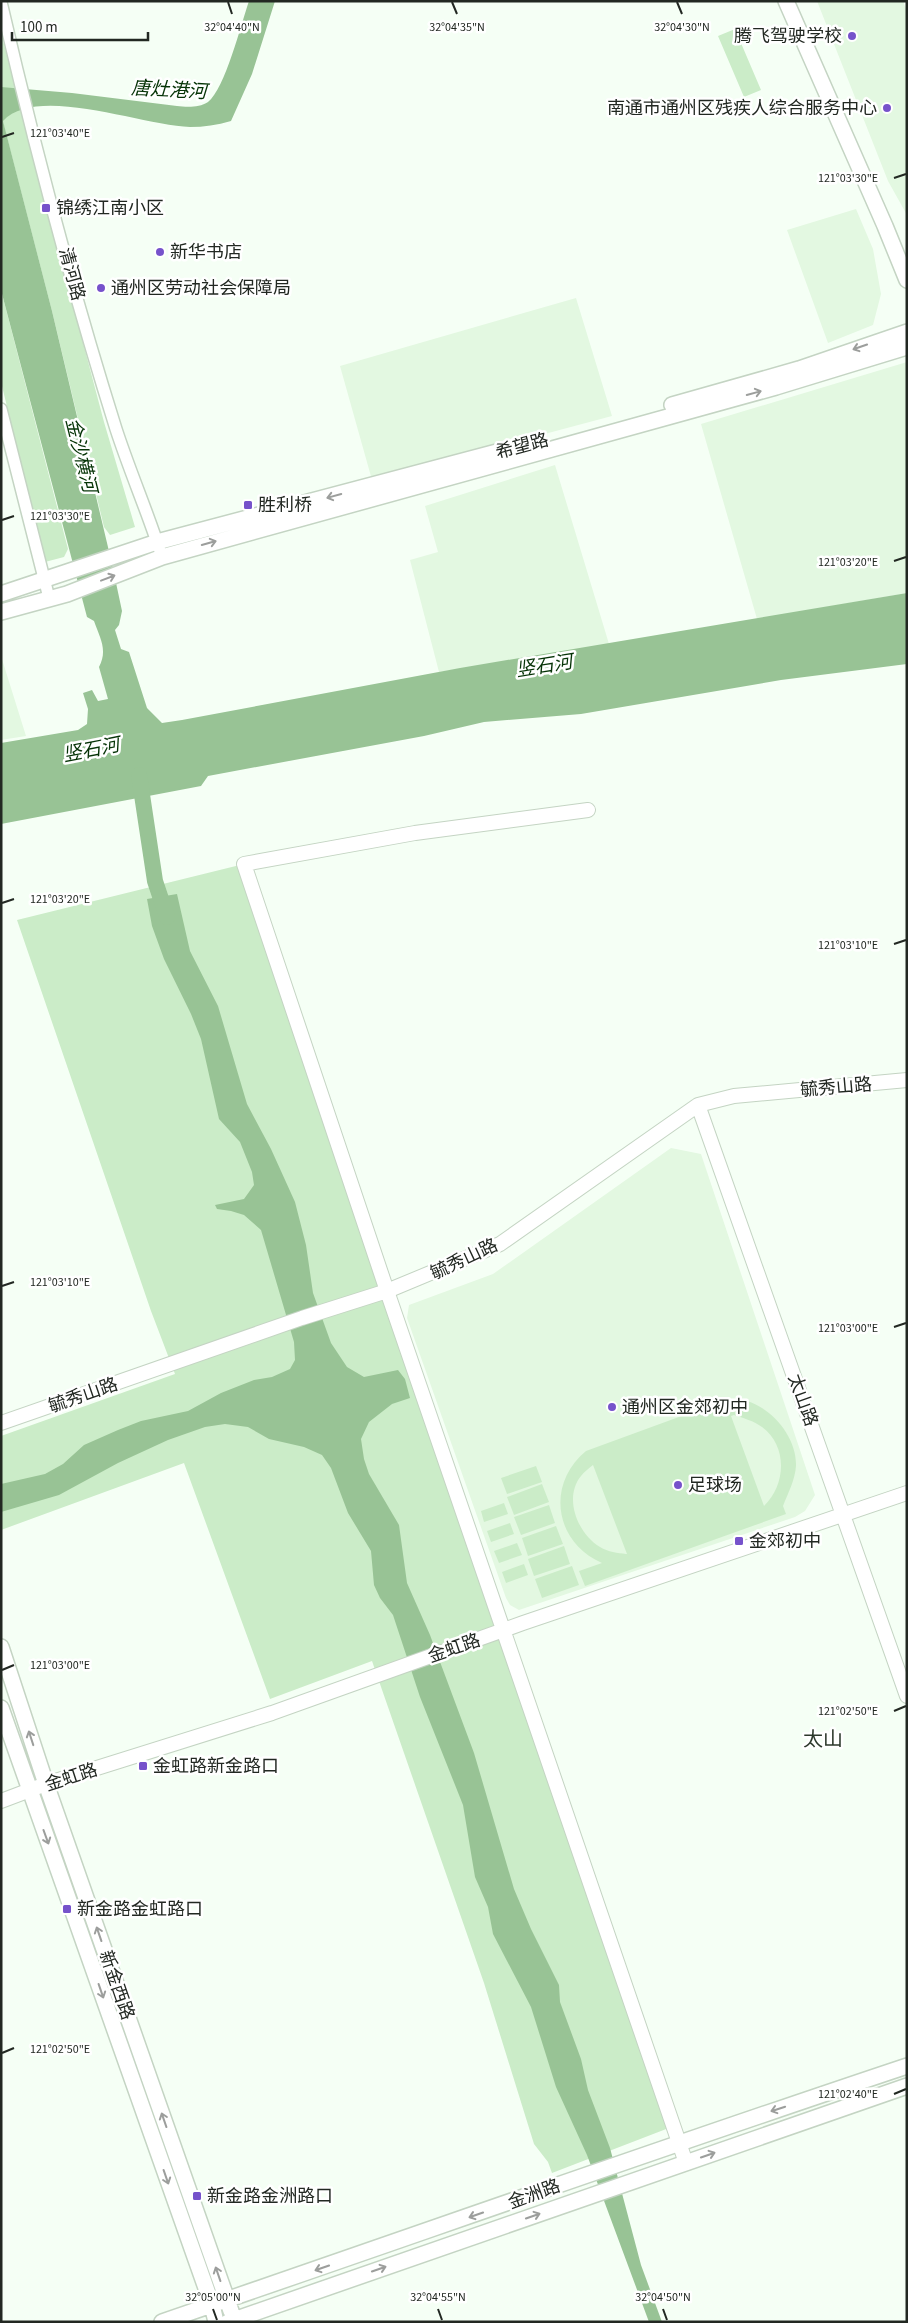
<svg xmlns="http://www.w3.org/2000/svg" width="908" height="2323" viewBox="0 0 908 2323" font-family="'Source Sans 3','Noto Sans SC',sans-serif">
  <style>
    .built { fill: #e3f8e1 }
    .green { fill: #cbecc8; fill-rule: evenodd }
    .water { fill: #98c395 }
    .lines { fill: none; stroke-linecap: round; stroke-linejoin: round }
    .river { stroke: #98c395; stroke-width: 16 }
    .minor-casing { stroke: #c4d4c3; stroke-width: 14 }
    .tertiary-casing { stroke: #c4d4c3; stroke-width: 16 }
    .secondary-casing { stroke: #c4d4c3; stroke-width: 18 }
    .minor { stroke: #fff; stroke-width: 11 }
    .tertiary { stroke: #fff; stroke-width: 14 }
    .secondary { stroke: #fff; stroke-width: 15 }
    .oneway { stroke: #9c9e9c }
    .ticks { fill: none; stroke: #222822; stroke-width: 2 }
    .poi-dot { fill: #7652cb; stroke: #fff; stroke-width: 2 }
    .labels { text-anchor: middle; stroke-width: 5; stroke-linejoin: round; paint-order: stroke }
    .poi-label { font-size: 18px; fill: #222822; stroke: #fff; text-anchor: start }
    .street-label { font-size: 18px; fill: #222822; stroke: #fff }
    .water-label { font-size: 19px; font-style: italic; fill: #053306; stroke: #fff }
    .quarter-label { font-size: 20px; fill: #2c382b; stroke: #fff }
    .ticks-label { font-size: 12px; text-anchor: middle; fill: #222822; stroke: #fff; stroke-width: 5; stroke-linejoin: round; paint-order: stroke }
  </style>
  <rect width="100%" height="100%" fill="#f5fff5"/>
  <path class="built" d="M817,1h86l4,11v203l-19,-34z
    M856,209l17,40 8,45 -8,31 -45,18 -41,-113z
    M576,298l36,118 -240,64 -32,-114z
    M907,362v231l-150,26 -56,-195z
    M555,465l54,179 -170,28 -29,-112 28,-8 -13,-46z
    M1,656l25,80 -25,4z
    M671,1148l30,6 114,341 -10,16 -10,6 -276,93 -9,-5 -4,-7 -99,-280 2,-13 84,-31z"/>
  <path class="green" d="M735,29l26,61 -17,7 -26,-61z
    M1,33l103,389 31,105 -25,8 -6,-8 -52,-216 -51,-197z
    M1,290l67,259 -4,8 -19,5 -44,-180z
    M244,864l430,1262 -122,47 -4,-11 -14,-18 -50,-161 -112,-322 -102,38 -86,-236 -183,67v-94l174,-62 -24,-63 -134,-391z
    M728,1399c6,1 14,1 19,2 26,8 50,37 49,65 -1,14 -8,27 -13,40l3,8 -201,72 -6,-15 23,-8c-48,-21 -56,-79 -16,-112zM734,1415c9,3 20,6 28,12 26,19 24,58 2,79l-33,-90zM593,1465l34,89h-1c-8,-1 -18,-2 -26,-7 -22,-13 -37,-49 -19,-71 3,-4 8,-8 12,-11z
    M536,1466l6,16 -35,12 -6,-16z
    M542,1484l7,18 -35,13 -7,-18z
    M504,1503l4,11 -24,8 -3,-11z
    M549,1505l6,18 -34,12 -7,-18z
    M510,1523l4,11 -23,8 -4,-11z
    M556,1526l7,18 -35,12 -6,-18z
    M517,1543l5,12 -23,8 -5,-12z
    M564,1546l6,18 -36,12 -6,-17z
    M524,1564l4,11 -22,8 -4,-11z
    M572,1566l7,19 -37,13 -7,-19z"/>
  <path class="water" d="M249,1h26l-23,73 -21,47c-14,4 -27,6 -41,6 -47,-1 -153,-43 -187,-6l49,190 60,253 10,47 -3,14 -4,5 6,19 8,3 18,56 15,15 20,-3 278,-52 447,-75v71l-126,16 -200,34 -97,8 -60,14 -216,40 -7,10 -200,38v-81l77,-13 9,-6 1,-15 -5,-16 9,-3 6,11 10,-2 -9,-32c9,-17 1,-29 -5,-46l-7,-4 -86,-327v-203l71,6 105,13c9,1 22,2 31,-4 17,-13 33,-78 41,-101z
    M177,894l13,57 28,55 29,98 24,45 24,53 11,43 7,48 18,50 16,24 17,10 34,-7 7,9 5,19 -18,6 -23,18 -8,17 3,20 5,15 30,51 8,58 23,52 44,118 40,136 17,40 28,56 1,17 21,57 7,31 22,58 31,117 21,57h-13l-62,-167 -31,-68 -25,-80 -38,-73 -5,-27 -13,-30 -12,-72 -43,-108 -27,-82 -13,-17 -6,-13 -3,-34 -23,-38 -17,-45 -9,-13 -18,-8 -35,-8 -21,-12 -23,-3 -20,3 -37,13 -50,23 -59,32 -58,17v-28l44,-10 18,-10 21,-19 34,-15 23,-9 47,-10 33,-18 33,-13 18,-3 18,-8 5,-9 -1,-18 -33,-112 -17,-15 -13,-4 -14,-2 -2,-4 29,-6 10,-14 -2,-13 -12,-30 -21,-23 -18,-80 -10,-25 -27,-55 -12,-33 -5,-27z"/>
  <g class="lines">
    <path class="river" d="M139,775l16,106 12,36"/>
    <g class="minor-casing">
      <path id="minor" d="M1,2c33,143 71,287 115,427 14,43 32,84 46,128
        M1,409l48,189"/>
    </g>
    <g class="tertiary-casing">
      <path id="tertiary" d="M588,810l-173,23 -171,31 143,427 299,872
        M698,1105l209,591
        M1,1423l301,-105 85,-27 113,-47 198,-139 36,-9 173,-16
        M1,1801l45,-17 226,-71 251,-90 384,-130"/>
    </g>
    <g class="secondary-casing">
      <path id="secondary" d="M786,1l99,225 22,54
        M672,405l127,-36 108,-37
        M1,594l156,-52 355,-94
        M1,612l66,-18 95,-37 614,-170 131,-40
        M1,1647l45,137 185,527
        M1,1708l211,597 4,17
        M162,2322c248,-85 496,-173 745,-256
        M228,2322l679,-236"/>
    </g>
    <use href="#minor" class="minor"/>
    <use href="#tertiary" class="tertiary"/>
    <use href="#secondary" class="secondary"/>
  </g>
  <defs><path id="oneway-shaft" d="M-6 0H5M1.5-3L5.5 0L1.5 3" fill="none" stroke-width="1.6" stroke-linecap="round" stroke-linejoin="round" transform="scale(1.25)"/></defs>
  <g class="oneway">
    <use href="#oneway-shaft" transform="translate(860 347) rotate(161)"/>
    <use href="#oneway-shaft" transform="translate(754 393) rotate(-15)"/>
    <use href="#oneway-shaft" transform="translate(334 496) rotate(165)"/>
    <use href="#oneway-shaft" transform="translate(209 543) rotate(-16)"/>
    <use href="#oneway-shaft" transform="translate(108 578) rotate(-21)"/>
    <use href="#oneway-shaft" transform="translate(31 1738) rotate(-108)"/>
    <use href="#oneway-shaft" transform="translate(46 1837) rotate(70)"/>
    <use href="#oneway-shaft" transform="translate(99 1934) rotate(-109)"/>
    <use href="#oneway-shaft" transform="translate(101 1991) rotate(71)"/>
    <use href="#oneway-shaft" transform="translate(778 2109) rotate(162)"/>
    <use href="#oneway-shaft" transform="translate(164 2120) rotate(-109)"/>
    <use href="#oneway-shaft" transform="translate(708 2155) rotate(-19)"/>
    <use href="#oneway-shaft" transform="translate(166 2177) rotate(71)"/>
    <use href="#oneway-shaft" transform="translate(476 2215) rotate(161)"/>
    <use href="#oneway-shaft" transform="translate(533 2216) rotate(-19)"/>
    <use href="#oneway-shaft" transform="translate(322 2268) rotate(161)"/>
    <use href="#oneway-shaft" transform="translate(379 2269) rotate(-19)"/>
    <use href="#oneway-shaft" transform="translate(218 2274) rotate(-109)"/>
  </g>
  <path class="ticks" d="M228,2l4,12M452,2l5,12M677,2l5,12M2,137l12,-4M894,178l12,-4M2,520l12,-4M894,561l12,-4M2,903l12,-4M894,944l12,-4M2,1286l12,-4M894,1327l12,-4M2,1670l12,-5M894,1711l12,-5M2,2053l12,-5M894,2094l12,-5M213,2309l4,11M438,2309l4,11M663,2309l4,11"/>
  <g class="poi-dot">
    <circle cx="852" cy="36" r="5"/>
    <circle cx="887" cy="108" r="5"/>
    <rect x="41" y="203" width="10" height="10" rx="2.5"/>
    <circle cx="160" cy="252" r="5"/>
    <circle cx="101" cy="288" r="5"/>
    <rect x="243" y="500" width="10" height="10" rx="2.5"/>
    <circle cx="612" cy="1407" r="5"/>
    <circle cx="678" cy="1485" r="5"/>
    <rect x="734" y="1536" width="10" height="10" rx="2.5"/>
    <rect x="138" y="1761" width="10" height="10" rx="2.5"/>
    <rect x="62" y="1904" width="10" height="10" rx="2.5"/>
    <rect x="192" y="2191" width="10" height="10" rx="2.5"/>
  </g>
  <g class="labels">
    <g class="poi-label">
      <text x="842" y="42" text-anchor="end">腾飞驾驶学校</text>
      <text x="877" y="114" text-anchor="end">南通市通州区残疾人综合服务中心</text>
      <text x="56" y="214">锦绣江南小区</text>
      <text x="170" y="258">新华书店</text>
      <text x="111" y="294">通州区劳动社会保障局</text>
      <text x="258" y="511">胜利桥</text>
      <text x="622" y="1413">通州区金郊初中</text>
      <text x="688" y="1491">足球场</text>
      <text x="749" y="1547">金郊初中</text>
      <text x="153" y="1772">金虹路新金路口</text>
      <text x="77" y="1915">新金路金虹路口</text>
      <text x="207" y="2202">新金路金洲路口</text>
    </g>
    <g class="street-label">
      <text transform="translate(72 274) rotate(75)" y="6">清河路</text>
      <text transform="translate(522 446) rotate(-15)" y="6">希望路</text>
      <text transform="translate(836 1087) rotate(-5)" y="6">毓秀山路</text>
      <text transform="translate(464 1259) rotate(-25)" y="6">毓秀山路</text>
      <text transform="translate(83 1395) rotate(-19)" y="6">毓秀山路</text>
      <text transform="translate(803 1400) rotate(70)" y="6">太山路</text>
      <text transform="translate(454 1648) rotate(-19)" y="6">金虹路</text>
      <text transform="translate(71 1777) rotate(-18)" y="6">金虹路</text>
      <text transform="translate(117 1985) rotate(71)" y="6">新金西路</text>
      <text transform="translate(534 2194) rotate(-20)" y="6">金洲路</text>
    </g>
    <g class="water-label">
      <text transform="translate(169 89) rotate(3)" y="7">唐灶港河</text>
      <text transform="translate(82 455) rotate(76)" y="7">金沙横河</text>
      <text transform="translate(544 665) rotate(-9)" y="7">竖石河</text>
      <text transform="translate(91 749) rotate(-11)" y="7">竖石河</text>
    </g>
    <g class="quarter-label">
      <text x="823" y="1746">太山</text>
    </g>
  </g>
  <g class="ticks-label">
    <text x="232" y="31">32°04'40"N</text>
    <text x="457" y="31">32°04'35"N</text>
    <text x="682" y="31">32°04'30"N</text>
    <text x="60" y="137">121°03'40"E</text>
    <text x="848" y="182">121°03'30"E</text>
    <text x="60" y="520">121°03'30"E</text>
    <text x="848" y="566">121°03'20"E</text>
    <text x="60" y="903">121°03'20"E</text>
    <text x="848" y="949">121°03'10"E</text>
    <text x="60" y="1286">121°03'10"E</text>
    <text x="848" y="1332">121°03'00"E</text>
    <text x="60" y="1669">121°03'00"E</text>
    <text x="848" y="1715">121°02'50"E</text>
    <text x="60" y="2053">121°02'50"E</text>
    <text x="848" y="2098">121°02'40"E</text>
    <text x="213" y="2301">32°05'00"N</text>
    <text x="438" y="2301">32°04'55"N</text>
    <text x="663" y="2301">32°04'50"N</text>
  </g>
  <rect width="908" height="2323" fill="none" stroke="#222822" stroke-width="5"/>
  <path d="M12 32v8h136v-8" fill="none" stroke="#222822" stroke-width="2.5"/>
  <text x="20" y="32" font-size="15" fill="#222822" stroke="#ffffff" stroke-width="4" paint-order="stroke">100 m</text>
</svg>
